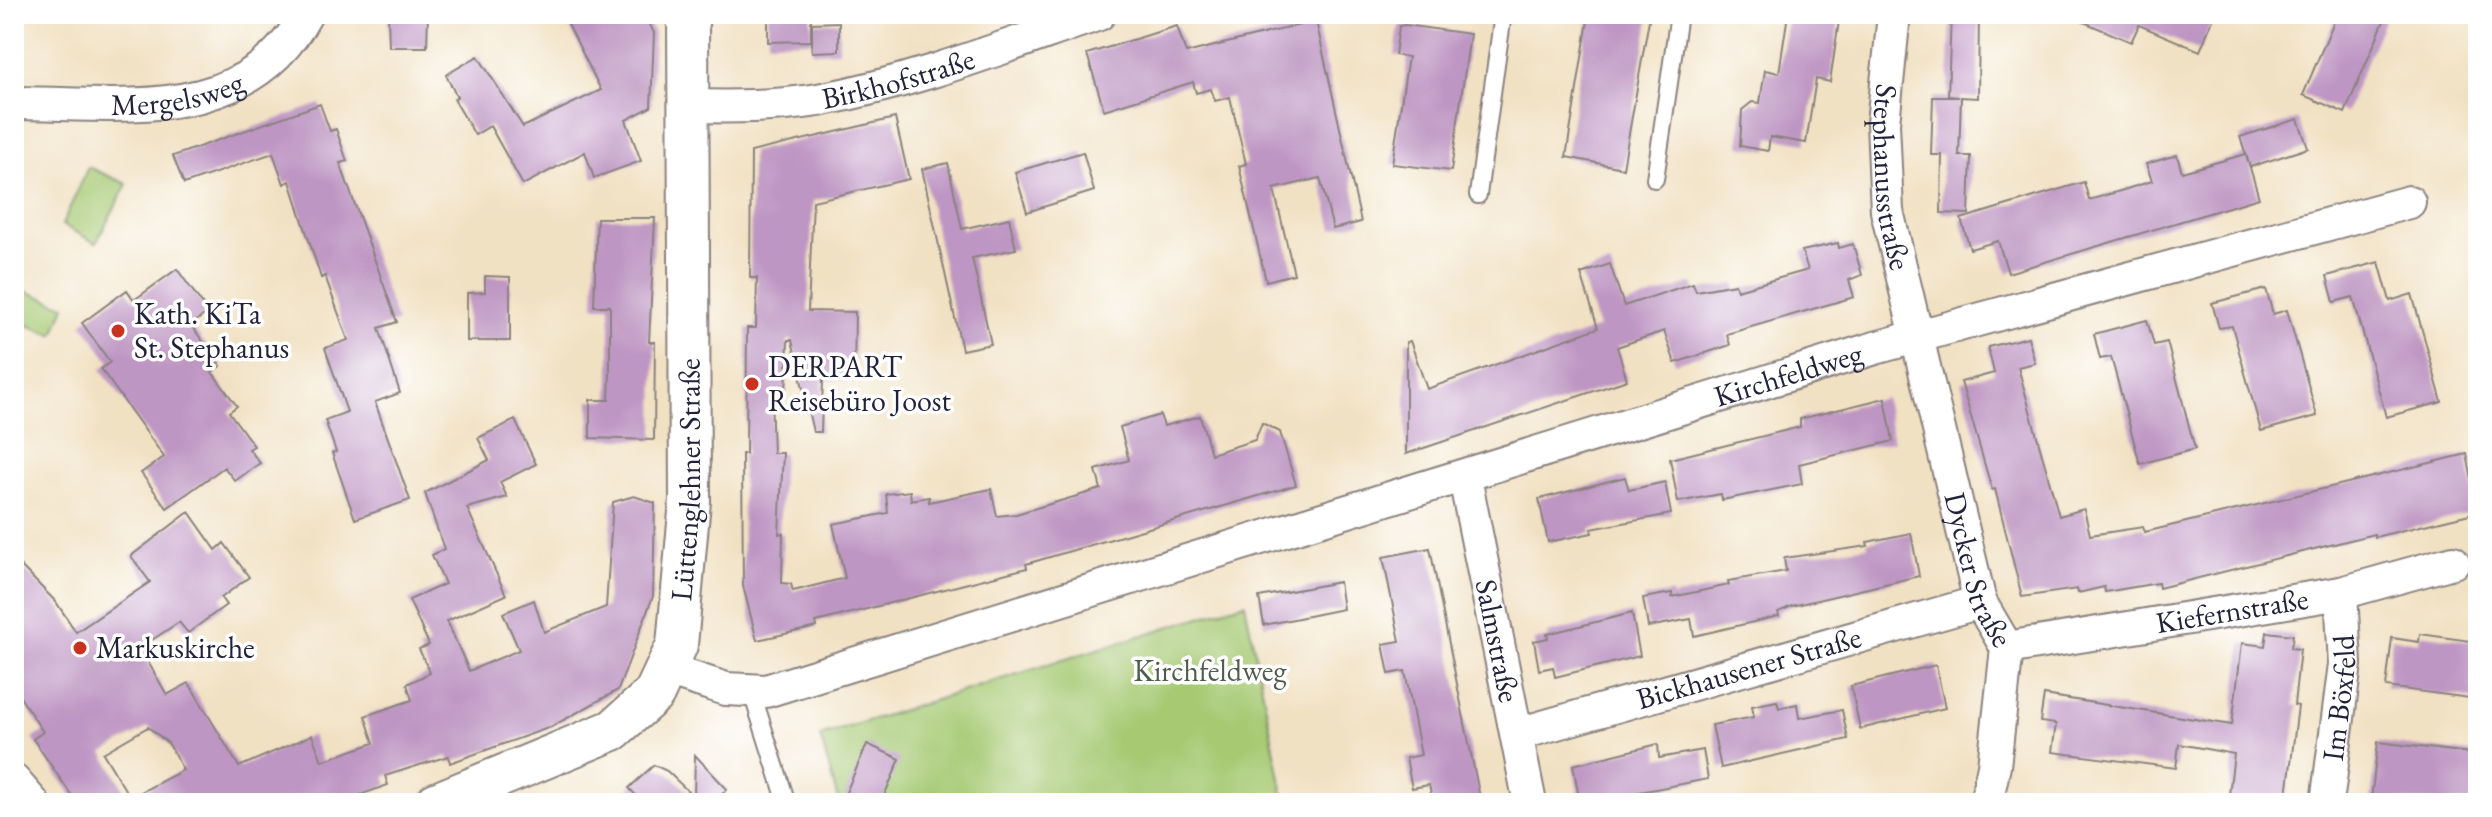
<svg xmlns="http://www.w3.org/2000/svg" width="2492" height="817" viewBox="0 0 2492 817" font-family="'EB Garamond',serif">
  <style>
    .green { fill: #a6c972; stroke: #647656; stroke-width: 2 }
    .building { fill: #be96c3; fill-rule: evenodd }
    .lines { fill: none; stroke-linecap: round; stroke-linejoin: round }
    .service-casing { stroke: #8a827f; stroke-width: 20 }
    .minor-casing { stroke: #8a827f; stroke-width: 36 }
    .tertiary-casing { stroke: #8a827f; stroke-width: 44 }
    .service { stroke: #fff; stroke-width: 16 }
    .minor { stroke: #fff; stroke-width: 32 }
    .tertiary { stroke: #fff; stroke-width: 40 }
    .poi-dot { fill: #c8321e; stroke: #fff; stroke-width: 3 }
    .labels { text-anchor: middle; stroke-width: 7; stroke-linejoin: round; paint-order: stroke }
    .street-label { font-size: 30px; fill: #22223b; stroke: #fff }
    .poi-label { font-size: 30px; fill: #22223b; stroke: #fff; text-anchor: start }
    .park-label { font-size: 30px; fill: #505c4e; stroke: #fff }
  </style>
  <rect width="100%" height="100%" fill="#fff"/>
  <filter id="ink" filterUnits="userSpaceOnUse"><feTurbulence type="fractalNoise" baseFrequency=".0125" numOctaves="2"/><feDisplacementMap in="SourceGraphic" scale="16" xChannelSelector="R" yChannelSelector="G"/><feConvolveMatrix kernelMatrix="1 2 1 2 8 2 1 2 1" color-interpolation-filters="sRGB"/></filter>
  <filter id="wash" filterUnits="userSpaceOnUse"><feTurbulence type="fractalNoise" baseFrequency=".006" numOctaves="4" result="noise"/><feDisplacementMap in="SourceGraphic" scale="32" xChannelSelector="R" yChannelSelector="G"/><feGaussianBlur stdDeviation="1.8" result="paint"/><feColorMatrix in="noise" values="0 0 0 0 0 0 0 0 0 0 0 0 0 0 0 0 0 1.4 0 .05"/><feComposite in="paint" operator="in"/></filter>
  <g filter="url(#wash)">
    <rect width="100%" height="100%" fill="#f1e1c3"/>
    <path class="green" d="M88,167l39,17 -31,59 -34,-18z
      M20,289l45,17 -11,29 -40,-15v-16z
      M1245,603l40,200h-446l-19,-67z"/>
    <g id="blocks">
      <path class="building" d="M388,14h40l-1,33h-38z
        M563,14h82l9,19 -3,74 -25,13 15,41 -47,17 -9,-26 -62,33 -33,-59 -15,9 -21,-36 3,-2 -11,-22 32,-19 45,71 78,-37z
        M768,14h43v27l-43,1z
        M1589,14h61l-27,154 -57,-11z
        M1788,14h52l-10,68 -14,-3 -10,64 -36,-6 -2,14 -28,-5 2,-36 10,-8 8,1 5,-33 14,3z
        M1951,14h28l-1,84 -17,-1 -2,59h12l-2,58 -28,-1 1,-58h-11l2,-58h26l-11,-1z
        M2065,14h150l-15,37 -61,-26 -8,17z
        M2337,14h50l-42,99 -42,-18z
        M1316,21l45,201 -28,7 -13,-51 -46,11 20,85 -28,7 -27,-115 7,-2 -16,-67 -15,4 -4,-12 -15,4 -3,-11 -89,28 -17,-56 90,-28 9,27z
        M839,22v29l-27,1v-29z
        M1405,25l65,9 -19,137 -59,-7 16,-107 -13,-2 4,-29z
        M320,104l10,27 6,-2 11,32 -7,2 57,159 -18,6 21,65 -25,9 35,98 -55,19 -23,-66 4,-1 -11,-32 22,-8 -22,-64 23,-8 -23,-64 -4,2 -31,-97 -6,3 -11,-31 -89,31 -11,-28z
        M895,118l14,61 -96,22 -5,110 47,1 -1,68h-31l-2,52h-8l-21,-92h-4l-2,54h-15l2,59h10l-4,81 4,-1 -1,50 9,1 2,7 52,-13 -12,-54 55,-11 -2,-19 24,-3 1,9 18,-3v5l62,-13 6,27 19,-2 85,-25 -5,-19 33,-10 -9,-33 40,-12 4,11 36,-10 11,38 44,-14 7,-17 18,9 16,53 -270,79 1,4 -211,54 1,5 -60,13 -14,-54 -1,-132h4l1,-126h9l1,-50h-7l1,-126z
        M2298,119l10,29 -58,19 -10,-30z
        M1083,152l11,39 -67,21 -12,-40z
        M2246,154l13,44 -251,75 -10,-32 -28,8 -9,-30 123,-37 5,18 31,-9 32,-10 -6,-17 31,-9 5,17z
        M948,163l14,66 47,-11 7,31 -44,9 19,86 -29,6 -40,-181z
        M597,218h58l-6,124h6l-1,98 -64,-2v-38h19l1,-26v-68h-16z
        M1838,243l1,5 14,-4 9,31 -13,5 5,17 -127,37 3,11 -55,18 -11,-32 -47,16 10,33 -221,74v-112l4,-1 17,48 171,-61 -17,-54 29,-10 14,42 69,-23 3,8 39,-7 2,6 71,-20 -6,-19z
        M2379,262l11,39 22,-7 30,108 -56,15 -33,-120 -19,5 -7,-26z
        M177,269l31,43 -17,13 30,41 -9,6 25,34 -8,6 25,34 -5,3 11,14 -25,18 -11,-14 -57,41 -26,-35 23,-16 -63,-88 9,-7 -28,-39 45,-33 7,10z
        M485,276l25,1v64h-43v-48l18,-1z
        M2266,289l7,25 14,-4 30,106 -56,15 -29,-105 -13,2 -7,-25z
        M2147,320l7,25 13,-3 28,107 -55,15 -29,-107 -11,2 -6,-25z
        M2028,337l7,26 -17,4 41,149 25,-7 6,26 53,-8 2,5 322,-78 11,58 -103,25 -1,-3 -215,54 -1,-5 -53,9 -1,-5 -26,6 -1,-4 -55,8 -27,-108 -3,1 -31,-108 33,-9 -6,-26z
        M1885,398l8,43 -94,23 3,20 -80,16 -1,-6 -43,8 -8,-43 130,-32v-8z
        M515,420l21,44 -36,18 7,15 -40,11 39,87 -59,26 22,50 50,-21 -16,-37 31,-13 10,32 62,-25 7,-105 21,-6 21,7 -2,93 -35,94 -67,37 -101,36 -2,-7 -63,20 3,9 -50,18h-261l-44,-64 10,-7 -29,-44v-129l42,43 20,30 74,-50 -19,-26 58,-44 27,38 8,-7 25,34 -28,21 5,7 -38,28 -9,-11 -39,26 27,47 22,-12 50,84 73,-32 10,26 52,-18 -9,-27 47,-16 -5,-16 23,-11 -11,-24 10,-4 -20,-45 36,-16 -13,-29 12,-6 -19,-56 64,-33 -11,-22zM148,727l21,17 14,26 -53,28 -27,-45z
        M1625,477l4,13 36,-8 6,32 -80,15 1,4 -44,9 -9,-43z
        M1911,533l8,43 -127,30 -14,6 1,4 -85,20 -3,-17 -43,8 -5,-29 29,-5v4l57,-12 -1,-4 58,-10 -2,-13 84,-12 -1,-4z
        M1430,548l31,156 20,99h-48l-4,-18 -17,3 -6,-30 15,-3 -16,-84 -16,3 -6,-30 17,-3 -17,-84z
        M1339,582l4,27 -79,16 -5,-28z
        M1632,613l8,43 -85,21 -2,-10 -14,3 -5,-29 14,-3 -1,-4z
        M2267,632l26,3 -2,13 9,1 -6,56 4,1 -12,97h-58l6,-49 -55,-10 -3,24 -124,-16 4,-28 -16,-2 4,-27 188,30 10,-82 23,3z
        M2420,634l58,8v57l-92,-12 6,-49 27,4z
        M1936,665l9,43 -85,21 -9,-43z
        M1777,701l2,7 18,-4 2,14 43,-8 6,29 -127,29 -9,-43 42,-8 -2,-11z
        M2378,742l100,12v49l-107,-3z
        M867,744l33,15 -19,44h-23l-14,-6z
        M1658,744l1,14 44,-8 5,29 -84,16v4l-20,4h-24l-7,-38z
        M695,755l32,34 -14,14h-70l-14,-15 25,-23 13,6 27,26z"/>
    </g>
  </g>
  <g filter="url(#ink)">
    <use href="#blocks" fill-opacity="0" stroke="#8a827f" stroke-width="2"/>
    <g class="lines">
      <g class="service-casing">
        <path id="service" d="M1655,179l24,-165
          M1478,195l25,-181
          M752,693l35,110"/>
      </g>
      <g class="minor-casing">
        <g id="minor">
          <path id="s1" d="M1894,14l-11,109 4,88 93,391 27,46 -13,118 -8,37"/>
          <path id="s2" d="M14,103c107,0 232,23 292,-89"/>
          <path id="s3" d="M689,106c43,1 86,1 129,-6 97,-18 188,-54 281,-86"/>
          <path id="s4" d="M1465,478l65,325"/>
          <path id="s5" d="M2007,648l334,-55 112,-31"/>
          <path id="s6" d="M667,670l59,19 40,2 1109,-343 534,-146"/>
          <path id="s7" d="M1518,734l462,-132"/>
          <path d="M14,781l19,22"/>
          <path id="s8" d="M2327,803l18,-139 -4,-71"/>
        </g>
      </g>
      <g class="tertiary-casing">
        <g id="tertiary">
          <path id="s9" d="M436,803l177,-73 41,-36 23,-49 13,-144 -2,-487"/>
        </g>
      </g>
      <use href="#service" class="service"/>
      <use href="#minor" class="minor"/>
      <use href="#tertiary" class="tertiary"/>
    </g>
  </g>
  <g class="poi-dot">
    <circle cx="118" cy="331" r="8"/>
    <circle cx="752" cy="384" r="8"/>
    <circle cx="80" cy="648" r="8"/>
  </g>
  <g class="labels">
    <g class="street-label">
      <text dy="10" stroke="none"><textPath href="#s3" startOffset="212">Birkhofstraße</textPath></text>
      <text dy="10" stroke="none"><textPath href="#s2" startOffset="164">Mergelsweg</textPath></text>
      <text dy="10" stroke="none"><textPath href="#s1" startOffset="164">Stephanusstraße</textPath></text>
      <text dy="10" stroke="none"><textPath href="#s6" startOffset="1172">Kirchfeldweg</textPath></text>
      <text dy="10" stroke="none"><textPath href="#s9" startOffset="466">Lüttenglehner Straße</textPath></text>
      <text dy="10" stroke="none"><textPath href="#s1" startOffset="568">Dycker Straße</textPath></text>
      <text dy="10" stroke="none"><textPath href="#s5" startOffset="228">Kiefernstraße</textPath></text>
      <text dy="10" stroke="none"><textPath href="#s4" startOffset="166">Salmstraße</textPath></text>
      <text dy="10" stroke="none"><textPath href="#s7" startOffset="240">Bickhausener Straße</textPath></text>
      <text dy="10" stroke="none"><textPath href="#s8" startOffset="106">Im Böxfeld</textPath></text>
    </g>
    <g class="poi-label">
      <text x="134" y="324">Kath. KiTa<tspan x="134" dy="34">St. Stephanus</tspan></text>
      <text x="768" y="377">DERPART<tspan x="768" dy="34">Reisebüro Joost</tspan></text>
      <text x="96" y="658">Markuskirche</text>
    </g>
    <g class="park-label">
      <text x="1210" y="681">Kirchfeldweg</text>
    </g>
  </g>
  <rect width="2492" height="817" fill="none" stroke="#fff" stroke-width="48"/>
</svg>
